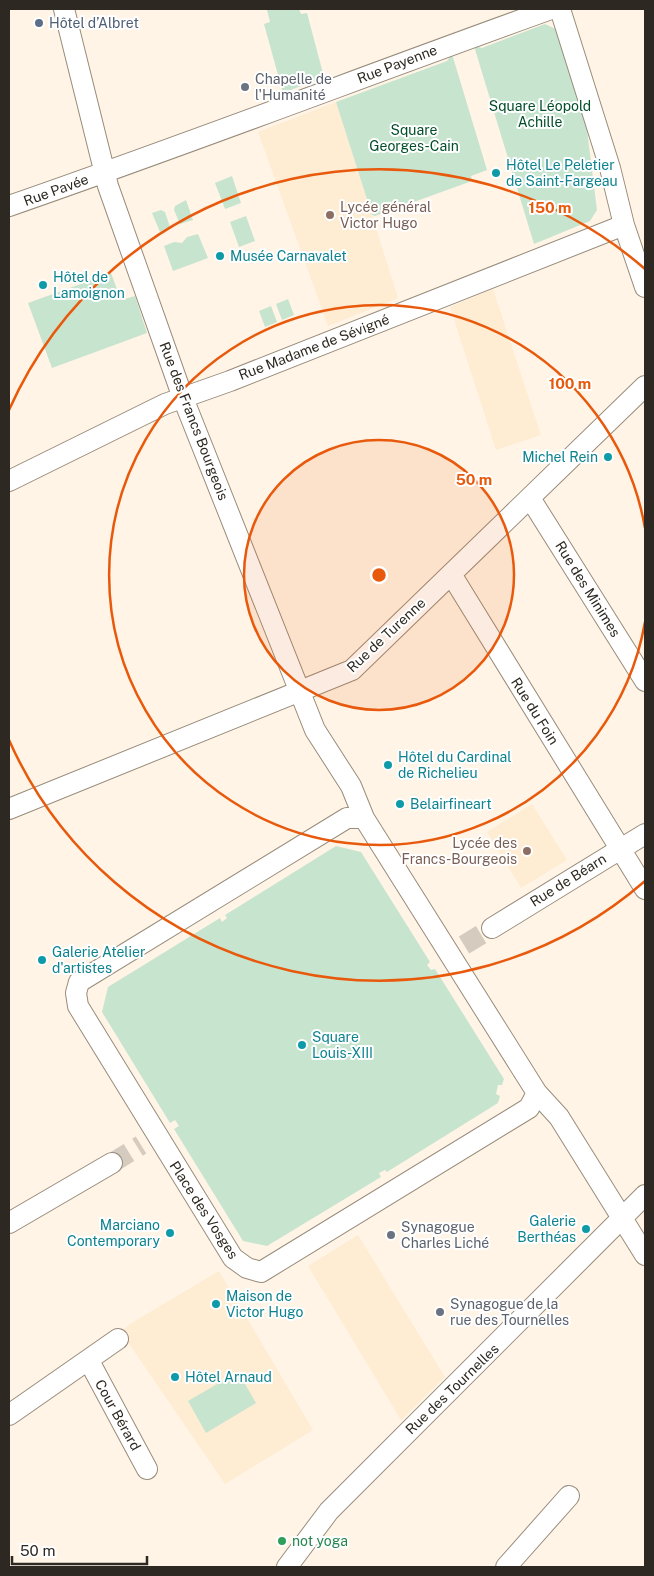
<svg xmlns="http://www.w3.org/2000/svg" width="654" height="1576" viewBox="0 0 654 1576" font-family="'Public Sans',sans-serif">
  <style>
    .built { fill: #feecd3 }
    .green { fill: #c7e4cf }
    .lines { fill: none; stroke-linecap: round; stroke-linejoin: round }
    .minor-tunnel { stroke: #d5cbbf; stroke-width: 20; stroke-dasharray: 20 10; stroke-linecap: butt }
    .minor-casing { stroke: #988c7b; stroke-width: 22 }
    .minor { stroke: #fff; stroke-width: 20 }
    .ring { fill: none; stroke: #e8590c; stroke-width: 2.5 }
    .service-dot { fill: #5c6f8a; stroke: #fff; stroke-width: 2 }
    .worship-dot { fill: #6b7280; stroke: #fff; stroke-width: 2 }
    .culture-dot { fill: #0f9aa8; stroke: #fff; stroke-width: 2 }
    .education-dot { fill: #8d6e63; stroke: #fff; stroke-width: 2 }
    .leisure-dot { fill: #2e9e5b; stroke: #fff; stroke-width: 2 }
    .labels { text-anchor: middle; stroke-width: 4; stroke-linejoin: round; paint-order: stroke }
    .service-label { font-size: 14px; fill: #4e5e75; stroke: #fff; text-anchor: start }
    .street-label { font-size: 14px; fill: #2d2821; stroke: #fff }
    .worship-label { font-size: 14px; fill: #5b616d; stroke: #fff; text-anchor: start }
    .park-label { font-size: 14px; fill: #014e28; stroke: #fff }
    .culture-label { font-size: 14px; fill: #0d838f; stroke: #fff; text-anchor: start }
    .education-label { font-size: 14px; fill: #785e54; stroke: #fff; text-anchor: start }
    .leisure-label { font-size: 14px; fill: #27864d; stroke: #fff; text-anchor: start }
    .centre { fill: #e8590c; stroke: #fff; stroke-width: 2.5 }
    .ring-label { font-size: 15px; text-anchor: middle; font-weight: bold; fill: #e8590c; stroke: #fff; stroke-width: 4; stroke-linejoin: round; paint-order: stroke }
  </style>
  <rect width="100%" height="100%" fill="#fff4e6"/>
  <path class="built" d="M336,102l62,196 -70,28 -70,-194z
    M493,289l48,146 -45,15 -46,-143z
    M532,804l35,56 -46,28 -34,-56z
    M358,1235l87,142 -44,43 -93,-154z
    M219,1271l94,159 -88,54 -104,-152 9,-8z"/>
  <path class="green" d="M270,9h29l2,5 6,-1 17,64 -41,16 -19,-69 6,-2 -3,-12z
    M545,24l13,6 27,84 12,96 -7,11 -56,23 -60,-198 8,2z
    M452,54l35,116 -16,6 1,5 -97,35 -3,-1 -36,-113 111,-41z
    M232,176l9,27 -16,6 -10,-26z
    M186,200l7,20 -13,4 -6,-14 1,-4z
    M161,210l4,2 5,15 -10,5 -8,-19z
    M246,216l9,25 -16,6 -9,-25z
    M198,234l10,24 -35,13 -9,-25 10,-4 8,1 5,-6z
    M111,273l10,27 14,-4 12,37 -95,35 -24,-65z
    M288,299l6,16 -12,5 -6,-16z
    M271,306l6,16 -12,5 -6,-16z
    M336,846l25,6 69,110 -3,3 4,5 4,-1 69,110 -2,6h-4l-2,9 4,2 -2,7 -111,69 -2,-2 -6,3 2,4 -114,69 -24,-5 -69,-112 5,-3 -4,-6 -5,3 -68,-111 6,-25 112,-69 2,4 5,-4 -2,-3z
    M238,1372l18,31 -50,30 -18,-32z"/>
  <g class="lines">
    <path class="minor-tunnel" d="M464,945l28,-17
      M112,1163l29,-18"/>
    <g class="minor-casing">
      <path id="minor" d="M64,9l44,177 75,212 132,332 36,56 13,32 173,275 22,24 86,138
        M560,9l50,159 14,57 21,62
        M9,206c182,-63 361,-132 542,-197
        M9,481l156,-77 65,-23 394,-156
        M530,498l115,183
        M451,574l194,315
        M9,809l343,-139 293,-284
        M364,818h-17l-268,164 -3,11 2,13 155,252 14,10 14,4 268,-164 8,-15
        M492,928l153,-94
        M9,1223l103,-60
        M89,1361l58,108
        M9,1415l109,-76
        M287,1567l42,-56 316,-316
        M506,1567l63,-71"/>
    </g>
    <use href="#minor" class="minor"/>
  </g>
  <circle cx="379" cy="575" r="135" fill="#e8590c" fill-opacity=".12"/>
  <g class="ring">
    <circle cx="379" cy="575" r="135"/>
    <path d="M645 622A270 270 0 1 1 645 528"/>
    <path d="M645 881A405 405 0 0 1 9 740M9 410A405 405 0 0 1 645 269"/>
  </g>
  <circle class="service-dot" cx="39" cy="23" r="5"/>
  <g class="worship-dot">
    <circle cx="245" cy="87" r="5"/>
    <circle cx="391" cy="1235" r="5"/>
    <circle cx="440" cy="1312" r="5"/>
  </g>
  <g class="culture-dot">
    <circle cx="496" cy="173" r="5"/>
    <circle cx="220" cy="256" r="5"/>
    <circle cx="43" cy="285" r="5"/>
    <circle cx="608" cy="457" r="5"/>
    <circle cx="388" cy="765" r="5"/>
    <circle cx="400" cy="804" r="5"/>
    <circle cx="42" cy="960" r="5"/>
    <circle cx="302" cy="1045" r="5"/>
    <circle cx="586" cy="1229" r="5"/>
    <circle cx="170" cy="1233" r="5"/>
    <circle cx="216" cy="1304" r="5"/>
    <circle cx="175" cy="1377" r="5"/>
  </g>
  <g class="education-dot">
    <circle cx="330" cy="215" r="5"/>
    <circle cx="527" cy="851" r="5"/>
  </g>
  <circle class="leisure-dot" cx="282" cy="1541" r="5"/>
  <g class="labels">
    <g class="service-label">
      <text x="49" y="28">Hôtel d’Albret</text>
    </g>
    <g class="street-label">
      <text transform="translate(397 64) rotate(-21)" y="5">Rue Payenne</text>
      <text transform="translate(56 190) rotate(-20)" y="5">Rue Pavée</text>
      <text transform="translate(314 347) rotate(-21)" y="5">Rue Madame de Sévigné</text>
      <text transform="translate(194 421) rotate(69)" y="5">Rue des Francs Bourgeois</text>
      <text transform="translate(588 589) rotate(58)" y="5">Rue des Minimes</text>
      <text transform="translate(386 635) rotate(-43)" y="5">Rue de Turenne</text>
      <text transform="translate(535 711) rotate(58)" y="5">Rue du Foin</text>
      <text transform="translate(568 880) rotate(-32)" y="5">Rue de Béarn</text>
      <text transform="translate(204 1210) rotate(57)" y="5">Place des Vosges</text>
      <text transform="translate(452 1389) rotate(-44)" y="5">Rue des Tournelles</text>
      <text transform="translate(118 1415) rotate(61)" y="5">Cour Bérard</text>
    </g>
    <g class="worship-label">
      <text x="255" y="84">Chapelle de<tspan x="255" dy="16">l'Humanité</tspan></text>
      <text x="401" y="1232">Synagogue<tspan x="401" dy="16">Charles Liché</tspan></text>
      <text x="450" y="1309">Synagogue de la<tspan x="450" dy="16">rue des Tournelles</tspan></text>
    </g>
    <g class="park-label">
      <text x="540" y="111">Square Léopold<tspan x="540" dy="16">Achille</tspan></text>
      <text x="414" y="135">Square<tspan x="414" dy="16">Georges-Cain</tspan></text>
    </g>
    <g class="culture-label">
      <text x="506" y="170">Hôtel Le Peletier<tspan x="506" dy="16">de Saint-Fargeau</tspan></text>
      <text x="230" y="261">Musée Carnavalet</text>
      <text x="53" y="282">Hôtel de<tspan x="53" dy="16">Lamoignon</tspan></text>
      <text x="598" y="462" text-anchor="end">Michel Rein</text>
      <text x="398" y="762">Hôtel du Cardinal<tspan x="398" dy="16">de Richelieu</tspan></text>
      <text x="410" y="809">Belairfineart</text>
      <text x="52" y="957">Galerie Atelier<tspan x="52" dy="16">d'artistes</tspan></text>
      <text x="312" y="1042">Square<tspan x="312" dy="16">Louis-XIII</tspan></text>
      <text x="576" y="1226" text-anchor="end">Galerie<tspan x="576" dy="16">Berthéas</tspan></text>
      <text x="160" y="1230" text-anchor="end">Marciano<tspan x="160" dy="16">Contemporary</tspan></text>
      <text x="226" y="1301">Maison de<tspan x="226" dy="16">Victor Hugo</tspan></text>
      <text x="185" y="1382">Hôtel Arnaud</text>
    </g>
    <g class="education-label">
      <text x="340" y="212">Lycée général<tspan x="340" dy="16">Victor Hugo</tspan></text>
      <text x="517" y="848" text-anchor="end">Lycée des<tspan x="517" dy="16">Francs-Bourgeois</tspan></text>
    </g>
    <g class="leisure-label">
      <text x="292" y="1546">not yoga</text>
    </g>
  </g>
  <circle cx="379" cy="575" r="8" class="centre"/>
  <g class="ring-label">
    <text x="550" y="213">150 m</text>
    <text x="570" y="389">100 m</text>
    <text x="474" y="485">50 m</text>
  </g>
  <rect width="654" height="1576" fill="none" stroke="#2d2821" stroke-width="20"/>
  <path d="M12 1556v8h135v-8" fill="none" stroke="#2d2821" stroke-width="2.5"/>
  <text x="20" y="1556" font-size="15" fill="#2d2821" stroke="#ffffff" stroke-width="4" paint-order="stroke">50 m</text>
</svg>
